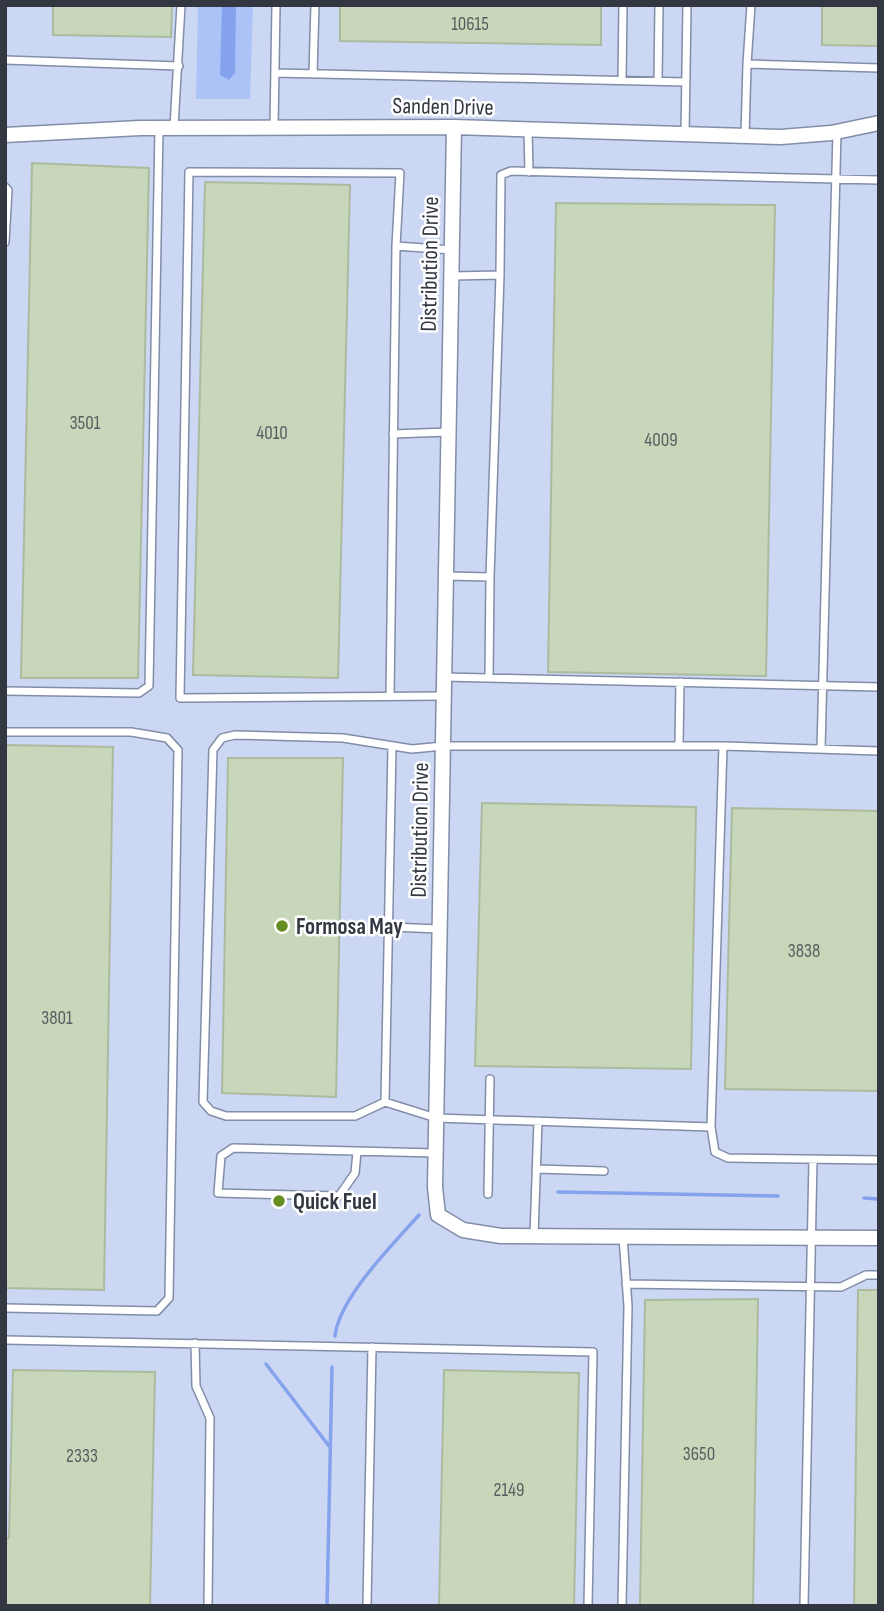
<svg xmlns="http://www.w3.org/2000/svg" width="884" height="1611" viewBox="0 0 884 1611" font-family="'Sofia Sans Condensed',sans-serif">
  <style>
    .built { fill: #cbd7f3 }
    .green { fill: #acc3f8 }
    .water { fill: #85a3ec }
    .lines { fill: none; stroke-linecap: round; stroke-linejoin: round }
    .stream { stroke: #85a3ec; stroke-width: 3.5 }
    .building { fill: #c8d6ba; stroke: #acba9f; stroke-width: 2 }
    .service-casing { stroke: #828da7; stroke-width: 10 }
    .minor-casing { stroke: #828da7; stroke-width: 17 }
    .service { stroke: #fff; stroke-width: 7 }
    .minor { stroke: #fff; stroke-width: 14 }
    .poi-dot { fill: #648e1f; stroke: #fff; stroke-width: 2.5 }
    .labels { text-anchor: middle; stroke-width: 5; stroke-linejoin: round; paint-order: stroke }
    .number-label { font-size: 19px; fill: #585f60 }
    .street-label { font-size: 23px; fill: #323742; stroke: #fff }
    .poi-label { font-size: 23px; font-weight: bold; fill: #323742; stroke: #fff; text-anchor: start }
  </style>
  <rect width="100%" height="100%" fill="#dbe5fb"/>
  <path class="built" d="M5,5h874v1601h-874z"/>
  <path class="green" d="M198,5h55l-3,94h-54z"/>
  <path class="water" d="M222,5h14l-1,68 -6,7 -9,-5z"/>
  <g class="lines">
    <path class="stream" d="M558,1192l220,4
      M864,1198l14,1
      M335,1336c4,-38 59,-93 84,-121
      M266,1364l63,82
      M327,1606l5,-239"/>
  </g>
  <path class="building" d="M53,5h119l-1,32 -118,-2z
    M340,5h261v40l-261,-4z
    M822,5h57v41l-57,-1z
    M32,163l117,5 -11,510h-117z
    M205,182l145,3 -12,493 -145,-3z
    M556,203l219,2 -9,471 -218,-4z
    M5,745l108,2 -9,543 -99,-2z
    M228,758h115l-7,339 -114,-4z
    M482,803l214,4 -5,262 -216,-3z
    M732,808l147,3v280l-154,-2z
    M858,1290h21v316h-25z
    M758,1299l-5,307h-113l5,-306z
    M13,1370l142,2 -5,234h-144l-1,-67 4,-1z
    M444,1370l135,3 -5,233h-135z"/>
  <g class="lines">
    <g class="service-casing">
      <path id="service" d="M5,60l174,6
        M747,64l4,-59
        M275,73l411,9
        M313,74l2,-69
        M622,80l1,-75
        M658,81l1,-76
        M174,127l7,-122
        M274,127l2,-122
        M528,130l1,42
        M685,134l2,-129
        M745,136l2,-72 132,4
        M5,187l3,3 -3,52
        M452,276l48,-1 1,-100 10,-4 368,9
        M393,434l55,-2
        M447,576l43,1 10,-302
        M444,677l435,10
        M489,678l1,-101
        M5,691l134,2 10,-7 10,-558
        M390,696l6,-450
        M444,696l-264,2 9,-526 211,1 -4,73 56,4
        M5,732h126l36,6 11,12 -9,548 -12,13 -152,-3
        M679,745l1,-63
        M821,749l16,-617
        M879,751l-156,-5 -12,381 4,25 13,6 151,2
        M390,927l49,2
        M385,1102l7,-355
        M711,1127l-275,-9 -51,-16 -30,14h-129l-15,-5 -8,-9 10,-352 9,-12 13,-3 108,3 69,11 31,-3h280
        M357,1152l-2,21 -16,23 -121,-3 3,-37 12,-8 202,5
        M536,1169l68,2
        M488,1194l2,-115
        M534,1236l4,-115
        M626,1284l215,3 25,-12h13
        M5,1340l588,12 -5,254
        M195,1343l1,43 14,32 -2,188
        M367,1606l5,-259
        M622,1606l6,-300 -5,-69
        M804,1606l9,-447"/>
    </g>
    <g class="minor-casing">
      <path id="minor" d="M454,127l-19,1060 3,28 25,15 38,6 378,2
        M5,135l135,-7 314,-1 327,10 50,-4 48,-10"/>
    </g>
    <use href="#service" class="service"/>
    <use href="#minor" class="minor"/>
  </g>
  <g class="poi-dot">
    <circle cx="282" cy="926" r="7"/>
    <circle cx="279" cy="1201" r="7"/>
  </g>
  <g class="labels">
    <g class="number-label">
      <text x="470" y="30">10615</text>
      <text x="85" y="429">3501</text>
      <text x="272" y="439">4010</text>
      <text x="661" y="446">4009</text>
      <text x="804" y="957">3838</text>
      <text x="57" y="1024">3801</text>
      <text x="699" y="1460">3650</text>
      <text x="82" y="1462">2333</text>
      <text x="509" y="1496">2149</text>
    </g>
    <g class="street-label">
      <text transform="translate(443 106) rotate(1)" y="8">Sanden Drive</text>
      <text transform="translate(429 264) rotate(-89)" y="8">Distribution Drive</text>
      <text transform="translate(419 830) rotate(-89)" y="8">Distribution Drive</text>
    </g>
    <g class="poi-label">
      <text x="296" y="934">Formosa May</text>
      <text x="293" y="1209">Quick Fuel</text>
    </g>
  </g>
  <rect width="884" height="1611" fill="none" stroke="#323742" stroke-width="14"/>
</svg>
